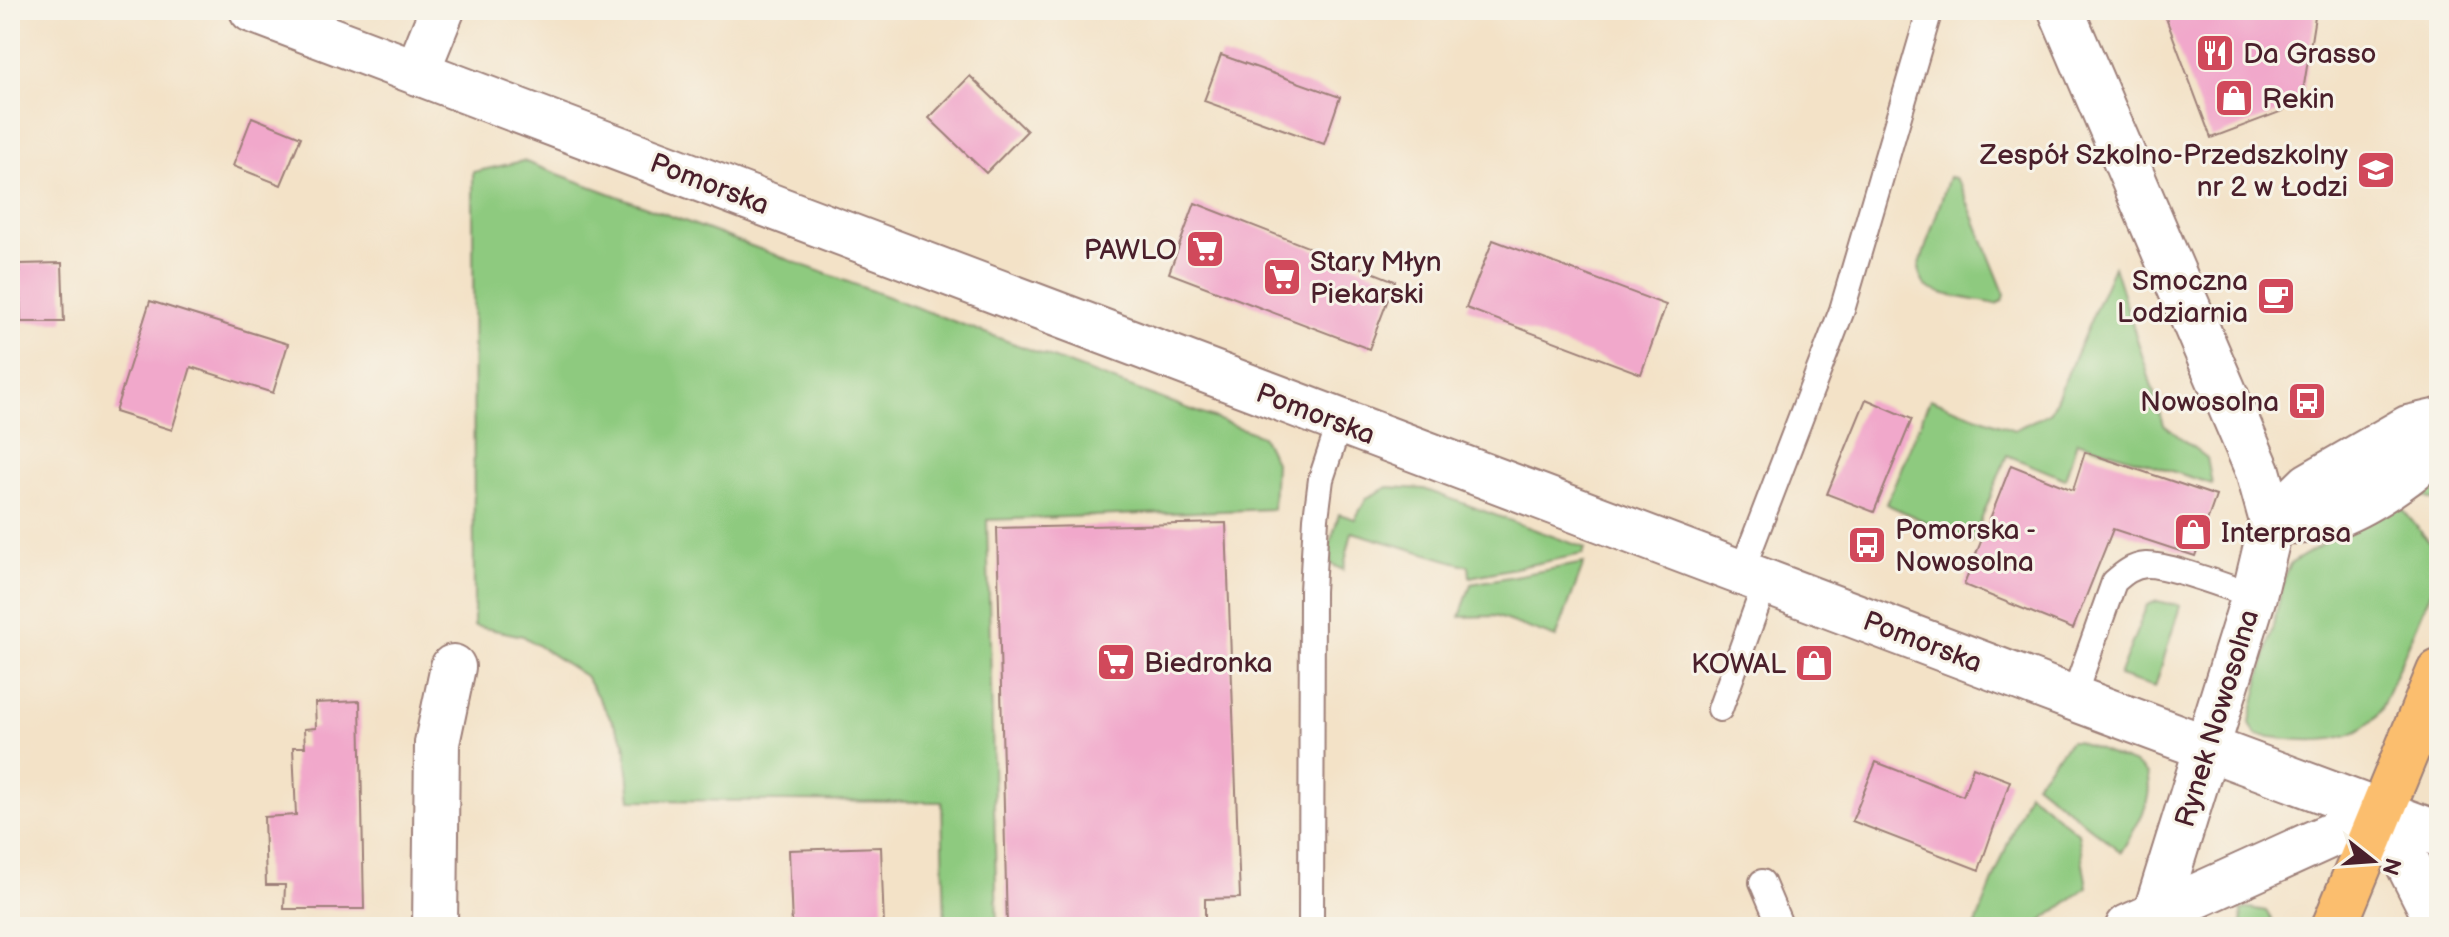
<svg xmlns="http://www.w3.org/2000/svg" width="2449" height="937" viewBox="0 0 2449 937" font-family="'Balsamiq Sans',sans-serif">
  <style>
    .green { fill: #8eca7f; stroke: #6c7455; stroke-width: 2 }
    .building { fill: #f1a8cb }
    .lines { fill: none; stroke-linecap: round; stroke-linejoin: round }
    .service-casing { stroke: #9e8079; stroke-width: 28 }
    .minor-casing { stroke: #9e8079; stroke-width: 48 }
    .tertiary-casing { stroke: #9e8079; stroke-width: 48 }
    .primary-casing { stroke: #9e8079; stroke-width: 48 }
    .service { stroke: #fff; stroke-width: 24 }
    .minor { stroke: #fff; stroke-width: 44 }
    .tertiary { stroke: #fff; stroke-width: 44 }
    .primary { stroke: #fbbe6e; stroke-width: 44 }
    .labels { text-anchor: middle; stroke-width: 6; stroke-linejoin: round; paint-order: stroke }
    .poi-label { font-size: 28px; fill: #4a1f2b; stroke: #f7f3e8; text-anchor: start }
    .street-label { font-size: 28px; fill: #4a1f2b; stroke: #f7f3e8 }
  </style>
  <rect width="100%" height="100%" fill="#f7f3e8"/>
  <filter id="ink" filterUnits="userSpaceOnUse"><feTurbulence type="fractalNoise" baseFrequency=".0125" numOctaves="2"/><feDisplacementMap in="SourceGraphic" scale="16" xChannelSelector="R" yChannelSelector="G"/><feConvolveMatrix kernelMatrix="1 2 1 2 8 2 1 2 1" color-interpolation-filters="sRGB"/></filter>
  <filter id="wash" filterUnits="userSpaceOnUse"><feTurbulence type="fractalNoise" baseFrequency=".006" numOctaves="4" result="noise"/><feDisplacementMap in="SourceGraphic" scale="32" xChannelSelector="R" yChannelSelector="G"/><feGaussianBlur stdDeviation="1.8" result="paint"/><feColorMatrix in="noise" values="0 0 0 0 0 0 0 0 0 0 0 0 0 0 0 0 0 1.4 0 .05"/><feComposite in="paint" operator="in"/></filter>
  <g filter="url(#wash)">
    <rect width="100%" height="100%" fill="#f3e2c7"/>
    <path class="green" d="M523,161l739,275 13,26 -2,47 -286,11 10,407h-52l-3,-125 -311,-2 -6,-58 -40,-66 -62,-40 -49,-10 -1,-454z
      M1949,177l6,1 5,6 45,111 -2,6 -7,3c-17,-4 -58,-8 -70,-18 -6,-5 -6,-13 -7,-19z
      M2114,266l50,159 43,33 5,26 -135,-43 -12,38 -58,-24 -35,88 -86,-39 44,-105 84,31 37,-18z
      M2439,467v36l-29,-12z
      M1388,487l36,2 161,59 -2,6 -113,23 -1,-11 -117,-34 -9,38 -12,-6 -1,-19 9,-31 16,5 12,-21z
      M2395,500l44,54v19l-59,138c-25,39 -85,30 -124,24l-6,-11 1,-8 35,-144 4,-8z
      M1584,563l-28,75 -61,-22 -35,1 11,-33z
      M2157,601l23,5 -25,81 -36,-11 28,-71z
      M2070,741h6l59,23 12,10c8,29 -12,53 -26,78l-86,-69z
      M2028,792l50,41 9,54 -53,40h-59z
      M2250,908l16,3 10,16h-34l-1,-17z"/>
    <g id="blocks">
      <path class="building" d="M2163,10h153l-15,94 -90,34z
        M1221,55l119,42 -16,47 -120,-43z
        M970,76l57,55 -41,42 -57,-55z
        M252,117l49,20 -20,48 -48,-19z
        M1195,203l200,78 -26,68 -200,-76z
        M1493,240l173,65 -25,69 -175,-66z
        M62,263l2,59h-43l-2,-58z
        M150,301l138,43 -15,49 -82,-26 -19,63 -57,-18z
        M1866,399l46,20 -38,93 -47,-18z
        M2085,452l131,44 -21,60 -82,-27 -40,100 -109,-44 47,-120 62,25z
        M1226,523l14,375 -35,1v28h-198l-10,-399z
        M360,701l4,208h-80l1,-24h-19l-2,-68 32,-2 -3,-68h12l-1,-18 12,-1 -1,-25z
        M1876,762l87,34 10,-29 37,14 -31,89 -127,-49z
        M881,847l3,80h-92l-3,-77z"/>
    </g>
  </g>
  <g filter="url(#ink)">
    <use href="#blocks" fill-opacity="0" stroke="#9e8079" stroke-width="2"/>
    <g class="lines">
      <g class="service-casing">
        <path id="service" d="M1741,573l101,-263 88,-300
          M2073,698l41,-116c9,-8 18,-16 32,-17 23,-1 83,23 108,31
          M1720,709l46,-128
          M1762,882l19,45
          M1311,927l1,-336 4,-73 5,-39 19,-57"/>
      </g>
      <g class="minor-casing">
        <path id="minor" d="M2061,10l197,461 14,50
          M417,72l25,-62
          M2272,521c19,0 39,2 57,-4 32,-10 90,-47 110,-74
          M2155,915l99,-319 18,-75 37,-36 99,-57 31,-7
          M435,927l2,-184 16,-76"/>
      </g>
      <g class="tertiary-casing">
        <path id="tertiary" d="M252,10l1821,688 366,136
          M2382,812l57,113
          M2128,927l254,-115"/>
      </g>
      <g class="primary-casing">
        <path id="primary" d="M2334,927l105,-255"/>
      </g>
      <use href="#service" class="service"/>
      <use href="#minor" class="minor"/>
      <use href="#tertiary" class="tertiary"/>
      <use href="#primary" class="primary"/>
    </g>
  </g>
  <defs>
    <g id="restaurant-square" transform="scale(2)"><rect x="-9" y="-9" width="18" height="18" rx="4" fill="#d1495b" stroke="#f7f3e8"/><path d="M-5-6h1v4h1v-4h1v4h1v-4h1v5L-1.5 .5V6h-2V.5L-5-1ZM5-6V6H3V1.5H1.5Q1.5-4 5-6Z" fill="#fff"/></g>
    <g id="shop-square" transform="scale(2)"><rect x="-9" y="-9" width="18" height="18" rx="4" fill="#d1495b" stroke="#f7f3e8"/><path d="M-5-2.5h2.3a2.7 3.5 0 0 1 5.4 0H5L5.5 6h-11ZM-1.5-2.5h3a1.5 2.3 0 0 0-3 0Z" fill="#fff"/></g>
    <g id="school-square" transform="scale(2)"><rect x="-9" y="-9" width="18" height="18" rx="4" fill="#d1495b" stroke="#f7f3e8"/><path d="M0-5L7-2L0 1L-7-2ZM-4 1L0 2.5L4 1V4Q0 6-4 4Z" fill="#fff"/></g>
    <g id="supermarket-square" transform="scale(2)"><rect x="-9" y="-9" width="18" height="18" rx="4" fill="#d1495b" stroke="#f7f3e8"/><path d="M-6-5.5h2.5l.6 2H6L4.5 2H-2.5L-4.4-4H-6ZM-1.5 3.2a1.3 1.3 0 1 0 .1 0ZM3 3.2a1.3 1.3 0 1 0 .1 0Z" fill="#fff"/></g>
    <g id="cafe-square" transform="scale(2)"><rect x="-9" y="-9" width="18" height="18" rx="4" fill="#d1495b" stroke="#f7f3e8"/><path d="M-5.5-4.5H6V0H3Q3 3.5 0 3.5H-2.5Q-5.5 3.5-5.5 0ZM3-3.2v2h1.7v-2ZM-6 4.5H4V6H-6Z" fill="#fff"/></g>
    <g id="bus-square" transform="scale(2)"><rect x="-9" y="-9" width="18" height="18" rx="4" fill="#d1495b" stroke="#f7f3e8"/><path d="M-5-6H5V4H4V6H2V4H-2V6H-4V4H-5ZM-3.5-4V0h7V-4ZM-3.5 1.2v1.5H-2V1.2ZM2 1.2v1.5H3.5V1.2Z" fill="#fff"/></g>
  </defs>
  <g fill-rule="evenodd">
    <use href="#restaurant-square" x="2215" y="53"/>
    <use href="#shop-square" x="2234" y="98"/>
    <use href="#school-square" x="2376" y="170"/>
    <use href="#supermarket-square" x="1205" y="249"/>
    <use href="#supermarket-square" x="1282" y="277"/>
    <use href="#cafe-square" x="2276" y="296"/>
    <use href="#bus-square" x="2307" y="401"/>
    <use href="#shop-square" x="2193" y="532"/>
    <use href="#bus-square" x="1867" y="545"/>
    <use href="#supermarket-square" x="1116" y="662"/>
    <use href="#shop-square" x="1814" y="663"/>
  </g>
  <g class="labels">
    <g class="poi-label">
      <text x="2243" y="63">Da Grasso</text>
      <text x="2262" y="108">Rekin</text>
      <text x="2348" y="164" text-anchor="end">Zespół Szkolno-Przedszkolny<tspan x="2348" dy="32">nr 2 w Łodzi</tspan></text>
      <text x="1177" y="259" text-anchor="end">PAWLO</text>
      <text x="1310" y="271">Stary Młyn<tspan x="1310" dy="32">Piekarski</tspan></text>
      <text x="2248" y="290" text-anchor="end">Smoczna<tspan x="2248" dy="32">Lodziarnia</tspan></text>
      <text x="2279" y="411" text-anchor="end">Nowosolna</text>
      <text x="1895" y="539">Pomorska -<tspan x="1895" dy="32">Nowosolna</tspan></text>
      <text x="2221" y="542">Interprasa</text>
      <text x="1144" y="672">Biedronka</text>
      <text x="1786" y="673" text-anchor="end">KOWAL</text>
    </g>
    <g class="street-label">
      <text transform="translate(710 183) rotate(21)" y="10">Pomorska</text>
      <text transform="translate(1316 413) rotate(21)" y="10">Pomorska</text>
      <text transform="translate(1923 641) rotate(21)" y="10">Pomorska</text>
      <text transform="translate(2216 718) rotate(-73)" y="10">Rynek Nowosolna</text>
    </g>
  </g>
  <rect width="2449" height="937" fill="none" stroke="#f7f3e8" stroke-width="40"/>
  <g transform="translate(2373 861) rotate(107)" stroke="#f7f3e8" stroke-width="6" paint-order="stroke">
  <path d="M0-6L14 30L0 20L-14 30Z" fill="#4a1f2b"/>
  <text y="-12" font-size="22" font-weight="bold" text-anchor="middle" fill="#4a1f2b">N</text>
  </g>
</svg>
